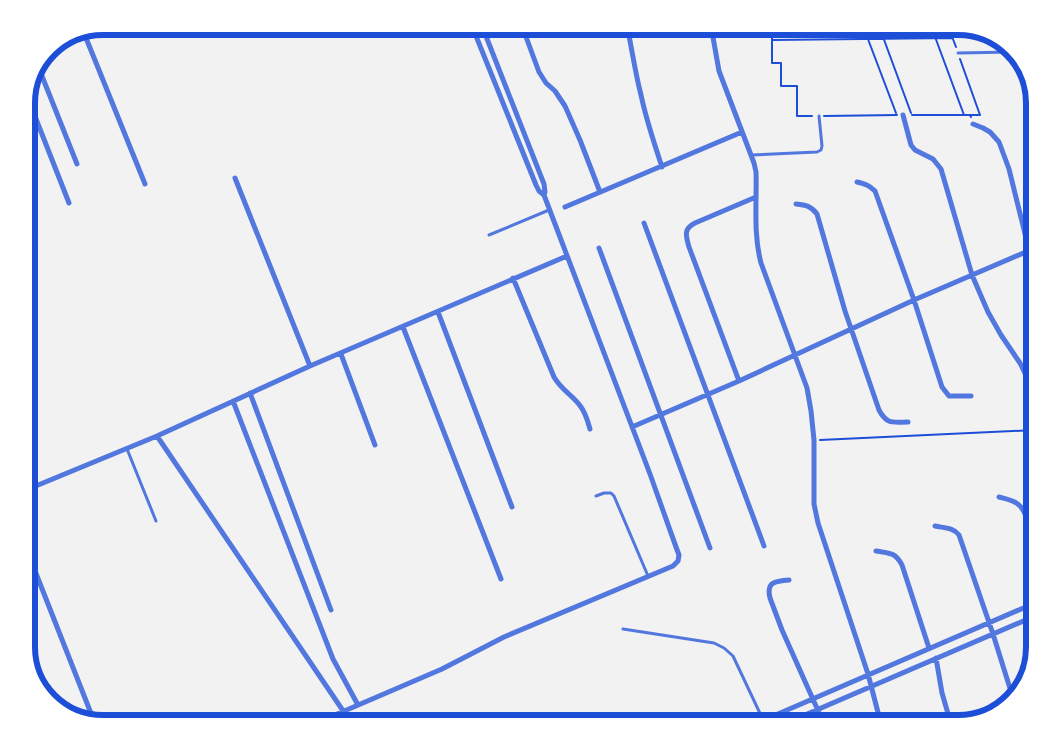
<svg xmlns="http://www.w3.org/2000/svg" width="1061" height="750" viewBox="0 0 1061 750" font-family="'Open Sans',sans-serif">
  <style>
    .lines { fill: none; stroke-linecap: round; stroke-linejoin: round }
    .path { stroke: #1d4ed8; stroke-width: 2 }
    .service { stroke: #5277de; stroke-width: 3 }
    .minor { stroke: #5277de; stroke-width: 5 }
    .rim { fill: none; stroke: #1d4ed8; stroke-width: 6 }
  </style>
  <rect width="100%" height="100%" fill="#f2f2f2"/>
  <g class="lines">
    <path class="path" d="M772,26v37h9v23h16v30h15
      M863,26l33,87
      M879,26l32,87
      M931,26l33,89h6
      M948,26l8,21
      M772,40l180,-2
      M960,59l20,56h-10l1,2
      M912,115h52
      M824,116l73,-1
      M820,440l215,-10"/>
    <path class="service" d="M958,53l55,-1
      M752,155l65,-3 4,-2 1,-4 -3,-30
      M489,235l60,-25
      M127,449l29,72
      M596,496l8,-3h7l3,3 34,80
      M623,629l91,14 10,5 9,8 32,68
      M601,724l7,-3 20,3
      M760,724l4,-4"/>
    <path class="minor" d="M482,26l62,158 1,8 -1,3
      M522,26l17,46 7,11 9,8 10,15 15,34 20,52
      M627,26c5,23 8,46 14,69 5,24 13,48 21,72
      M711,26l8,45 35,92 2,9c1,30 -3,61 5,91l46,125 4,23 3,29v64l4,19 50,151 13,50
      M796,26l8,2
      M84,33l61,151
      M1023,64l7,21
      M40,71l37,93
      M27,96l42,107
      M903,115l8,30 4,5 18,9 8,10 31,106 16,37 13,23 19,28 15,31
      M973,124l10,4 7,4 9,10 10,27 20,81
      M235,178l75,188
      M857,182c8,2 12,3 18,9l39,109 28,87 7,9h22
      M796,204c10,1 15,2 21,10l28,97 34,99c8,15 14,12 29,12
      M565,207l177,-75
      M644,223l120,323
      M599,248l111,300
      M513,278l41,99c8,14 19,18 27,30 5,7 7,15 9,22
      M438,312l74,195
      M403,327l98,252
      M341,354l34,91
      M739,381l-50,-134c-3,-11 -6,-18 6,-24l61,-26
      M250,393l81,217
      M233,401l100,258 25,46
      M632,427l107,-46 175,-81 121,-52
      M157,436l195,288
      M26,490l131,-54 153,-70 257,-110
      M999,497c7,2 16,3 21,9 8,8 12,30 15,41
      M935,526c8,2 18,1 24,9l34,99 20,64
      M26,548l68,173
      M876,551c13,2 19,1 26,14l27,83
      M789,580c-14,1 -23,2 -19,18l12,32 42,94
      M936,658l6,35 9,31
      M764,720l271,-117
      M314,724l128,-55 62,-32 169,-71 5,-5 1,-6 -3,-8 -26,-73 -106,-279 -5,-4 -3,-6 -64,-159
      M784,724l251,-108"/>
  </g>
  <path d="M0 0H1061V750H0ZM103 35H958A68 68 0 0 1 1026 103V647A68 68 0 0 1 958 715H103A68 68 0 0 1 35 647V103A68 68 0 0 1 103 35Z" fill="#fff" fill-rule="evenodd"/>
  <path class="rim" d="M103 35H958A68 68 0 0 1 1026 103V647A68 68 0 0 1 958 715H103A68 68 0 0 1 35 647V103A68 68 0 0 1 103 35Z"/>
</svg>
